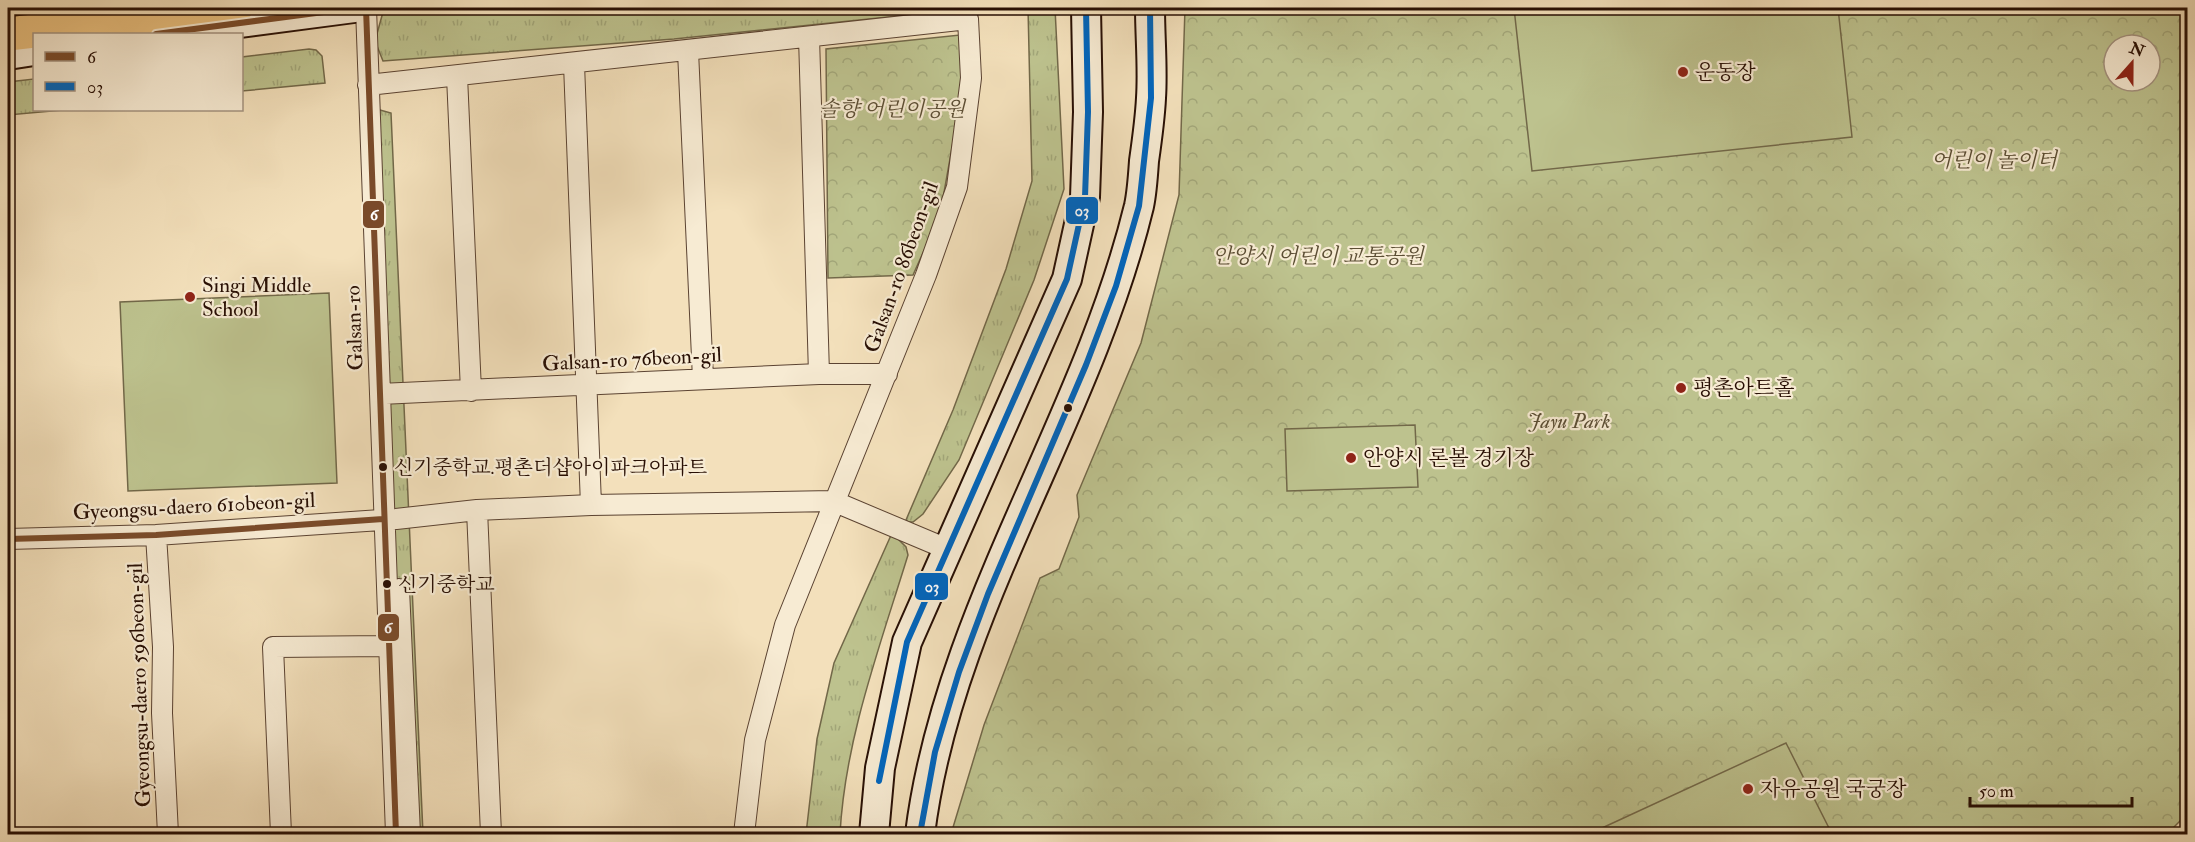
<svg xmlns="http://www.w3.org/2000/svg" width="2195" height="842" viewBox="0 0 2195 842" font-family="'IM FELL Double Pica','Noto Serif KR',serif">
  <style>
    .grass { fill: url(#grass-tufts); stroke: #726849; stroke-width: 1.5 }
    .park { fill: url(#park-crowns); stroke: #726849; stroke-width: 1.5; fill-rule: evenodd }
    .garden { fill: #bdc28e; stroke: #726849; stroke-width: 1.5 }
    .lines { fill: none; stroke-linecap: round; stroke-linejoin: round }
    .street-casing { stroke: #5b4332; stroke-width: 22 }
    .secondary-casing { stroke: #280f04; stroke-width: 32 }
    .highway-casing { stroke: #280f04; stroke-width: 36 }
    .street { stroke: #f7ebd3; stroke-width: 20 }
    .secondary { stroke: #f7ebd3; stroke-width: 28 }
    .highway { stroke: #eac07e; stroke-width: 33 }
    .bus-1-casing { stroke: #f7ebd3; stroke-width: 10 }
    .bus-2-casing { stroke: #f7ebd3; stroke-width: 10 }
    .bus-1 { stroke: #7a4b2a; stroke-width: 6 }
    .bus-2 { stroke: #0065bd; stroke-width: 6 }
    .poi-dot { fill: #8f2418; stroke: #f7ebd3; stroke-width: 2 }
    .bus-dot { fill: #280f04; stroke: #f7ebd3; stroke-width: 2 }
    .labels { text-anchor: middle; stroke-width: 4.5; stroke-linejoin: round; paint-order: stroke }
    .bus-label { font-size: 20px; fill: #280f04; stroke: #f7ebd3; text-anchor: start }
    .poi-label { font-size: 21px; fill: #280f04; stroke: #f7ebd3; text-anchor: start }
    .park-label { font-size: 21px; font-style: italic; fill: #5c4e34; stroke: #f7ebd3 }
    .street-label { font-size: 21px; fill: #280f04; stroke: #f7ebd3 }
    .line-badge { stroke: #f7ebd3; stroke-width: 2 }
    .badge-label { font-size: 16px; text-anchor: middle; font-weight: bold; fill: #fff }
  </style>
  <defs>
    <pattern id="grass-tufts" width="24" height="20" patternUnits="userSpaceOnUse" patternTransform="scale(1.5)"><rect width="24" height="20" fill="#bdc28e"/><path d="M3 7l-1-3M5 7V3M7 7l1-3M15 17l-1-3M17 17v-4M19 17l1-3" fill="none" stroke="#a2a679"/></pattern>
    <pattern id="park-crowns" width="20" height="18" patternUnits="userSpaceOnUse" patternTransform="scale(1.5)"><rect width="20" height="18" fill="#bdc28e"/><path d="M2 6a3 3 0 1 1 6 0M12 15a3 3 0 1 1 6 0" fill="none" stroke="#a2a679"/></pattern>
  </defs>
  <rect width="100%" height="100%" fill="#f3e0bb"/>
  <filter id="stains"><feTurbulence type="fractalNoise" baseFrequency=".00333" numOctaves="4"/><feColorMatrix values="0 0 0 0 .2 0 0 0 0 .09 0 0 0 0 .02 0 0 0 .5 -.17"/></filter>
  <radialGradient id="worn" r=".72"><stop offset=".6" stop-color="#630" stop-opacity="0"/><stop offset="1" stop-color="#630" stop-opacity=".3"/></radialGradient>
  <path class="grass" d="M426,8h550l-302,31 -291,22 -8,-20 8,-29z
    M1028,8h27l9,181 -30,91 -75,180 -36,54 -10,8h-5l-2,-2 47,-110 53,-141 26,-88z
    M309,49l7,1 6,6 3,27 -83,8v-34z
    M34,79v31h29l-55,5v-33z
    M380,110l11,3 32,721h-22l-30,-719z
    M892,533l14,14 2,8c-28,91 -63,184 -68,279h-34l11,-95 17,-76z"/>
  <path class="park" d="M1185,8h1002l1,805 -21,21h-1216l33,-109 56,-147 19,-9 20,-52 -2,-22 64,-152 38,-148zM2114,45h36v36h-36z
    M960,35l3,51 -23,129 -27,60 -85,3 -2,-229z"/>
  <path class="garden" d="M1514,8h324l14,129 -320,34z
    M329,293l8,190 -209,8 -8,-189z
    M1415,425l3,62 -131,4 -2,-62z
    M1786,743l46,91h-243z"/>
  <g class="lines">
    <g class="street-casing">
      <path id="street" d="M366,8l30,826
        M809,37l10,337
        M688,51l15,328
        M574,64l17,441
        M457,76l14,315
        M368,85l600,-66 3,59 -14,109 -31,88 -141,350 -30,115 -11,94
        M380,394l439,-20h68
        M477,510l14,324
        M156,535l7,112 -1,66 6,121
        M8,539l148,-4 240,-16 81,-9 114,-5 242,-4 114,48
        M399,589l11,245
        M281,834l-8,-187 114,-1"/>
    </g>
    <g class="secondary-casing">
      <path id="secondary" d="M156,34l198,-26
        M8,55l26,-4
        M874,834l6,-66 27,-126 160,-363 18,-82 3,-85 -2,-104
        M920,834c28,-224 166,-410 219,-628 3,-14 4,-30 5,-45 3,-21 6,-42 7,-63 2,-30 -1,-61 -1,-90"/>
    </g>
    <g class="highway-casing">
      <path id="highway" d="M8,34l228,-26"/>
    </g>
    <use href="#street" class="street"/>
    <use href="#secondary" class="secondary"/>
    <use href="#highway" class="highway"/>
    <g class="bus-1-casing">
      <path id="bus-1" d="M366,8l30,826
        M156,34l198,-26
        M8,539l148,-4 227,-16"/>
    </g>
    <g class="bus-2-casing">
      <path id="bus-2" d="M879,781l28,-139 160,-363 18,-82 3,-85 -2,-104
        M920,834l15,-82 24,-80 29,-78 98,-229 30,-79 23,-80 12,-108 -1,-90"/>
    </g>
    <use href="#bus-1" class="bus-1"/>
    <use href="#bus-2" class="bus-2"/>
  </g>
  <g class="poi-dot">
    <circle cx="1683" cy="72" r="6"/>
    <circle cx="190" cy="297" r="6"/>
    <circle cx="1681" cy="388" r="6"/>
    <circle cx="1351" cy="458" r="6"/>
    <circle cx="1748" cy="789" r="6"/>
  </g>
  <g class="bus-dot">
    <circle cx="1068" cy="408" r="5"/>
    <circle cx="383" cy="467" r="5"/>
    <circle cx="387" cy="584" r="5"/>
  </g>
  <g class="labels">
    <g class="bus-label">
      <text x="394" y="474">신기중학교.평촌더샵아이파크아파트</text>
      <text x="398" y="591">신기중학교</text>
    </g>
    <g class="poi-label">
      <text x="1695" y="79">운동장</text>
      <text x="202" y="292">Singi Middle<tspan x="202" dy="24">School</tspan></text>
      <text x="1693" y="395">평촌아트홀</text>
      <text x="1363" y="465">안양시 론볼 경기장</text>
      <text x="1760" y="796">자유공원 국궁장</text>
    </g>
    <g class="park-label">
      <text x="892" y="116">솔향 어린이공원</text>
      <text x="1994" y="167">어린이 놀이터</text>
      <text x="1318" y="263">안양시 어린이 교통공원</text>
      <text x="1569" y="428">Jayu Park</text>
    </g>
    <g class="street-label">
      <text transform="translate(901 267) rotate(-70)" y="7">Galsan-ro 86beon-gil</text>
      <text transform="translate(354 328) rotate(-92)" y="7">Galsan-ro</text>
      <text transform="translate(632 359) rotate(-3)" y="7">Galsan-ro 76beon-gil</text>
      <text transform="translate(194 506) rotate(-3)" y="7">Gyeongsu-daero 610beon-gil</text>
      <text transform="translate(139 685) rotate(-92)" y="7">Gyeongsu-daero 596beon-gil</text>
    </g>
  </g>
  <g class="line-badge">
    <rect x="1065" y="196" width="34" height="29" rx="6" fill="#0065bd"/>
    <rect x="362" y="200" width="23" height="29" rx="6" fill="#7a4b2a"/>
    <rect x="914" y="572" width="35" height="29" rx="6" fill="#0065bd"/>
    <rect x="377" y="613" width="23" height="29" rx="6" fill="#7a4b2a"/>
  </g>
  <g class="badge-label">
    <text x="1082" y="216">03</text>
    <text x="374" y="220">6</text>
    <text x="932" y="592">03</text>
    <text x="388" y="633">6</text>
  </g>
  <rect width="2195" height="842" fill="none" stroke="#f3e0bb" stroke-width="30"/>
  <rect x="9" y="9" width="2177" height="824" fill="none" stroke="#280f04" stroke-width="3"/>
  <rect x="15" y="15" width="2165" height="812" fill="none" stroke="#280f04" stroke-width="1.5"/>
  <rect x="33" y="33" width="210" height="78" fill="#f7ebd3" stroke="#a49380" stroke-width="1.5"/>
  <rect x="45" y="52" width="30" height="9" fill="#7a4b2a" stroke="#a49380" stroke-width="1.5"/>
  <text x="87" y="63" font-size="18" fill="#280f04">6</text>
  <rect x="45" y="82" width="30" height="9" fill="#0065bd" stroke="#a49380" stroke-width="1.5"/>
  <text x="87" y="93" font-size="18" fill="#280f04">03</text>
  <g transform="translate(2132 63) rotate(21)"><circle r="28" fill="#f7ebd3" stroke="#a49380" stroke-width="1.5"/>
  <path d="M0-4.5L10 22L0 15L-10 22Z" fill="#8f2418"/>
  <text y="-9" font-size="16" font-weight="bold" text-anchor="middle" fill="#280f04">N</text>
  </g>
  <path d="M1970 797v9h162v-9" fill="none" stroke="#280f04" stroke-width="3"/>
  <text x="1979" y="797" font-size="18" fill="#280f04" stroke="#f7ebd3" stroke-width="4.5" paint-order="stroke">50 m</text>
  <rect width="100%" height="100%" filter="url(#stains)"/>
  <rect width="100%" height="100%" fill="url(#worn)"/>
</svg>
